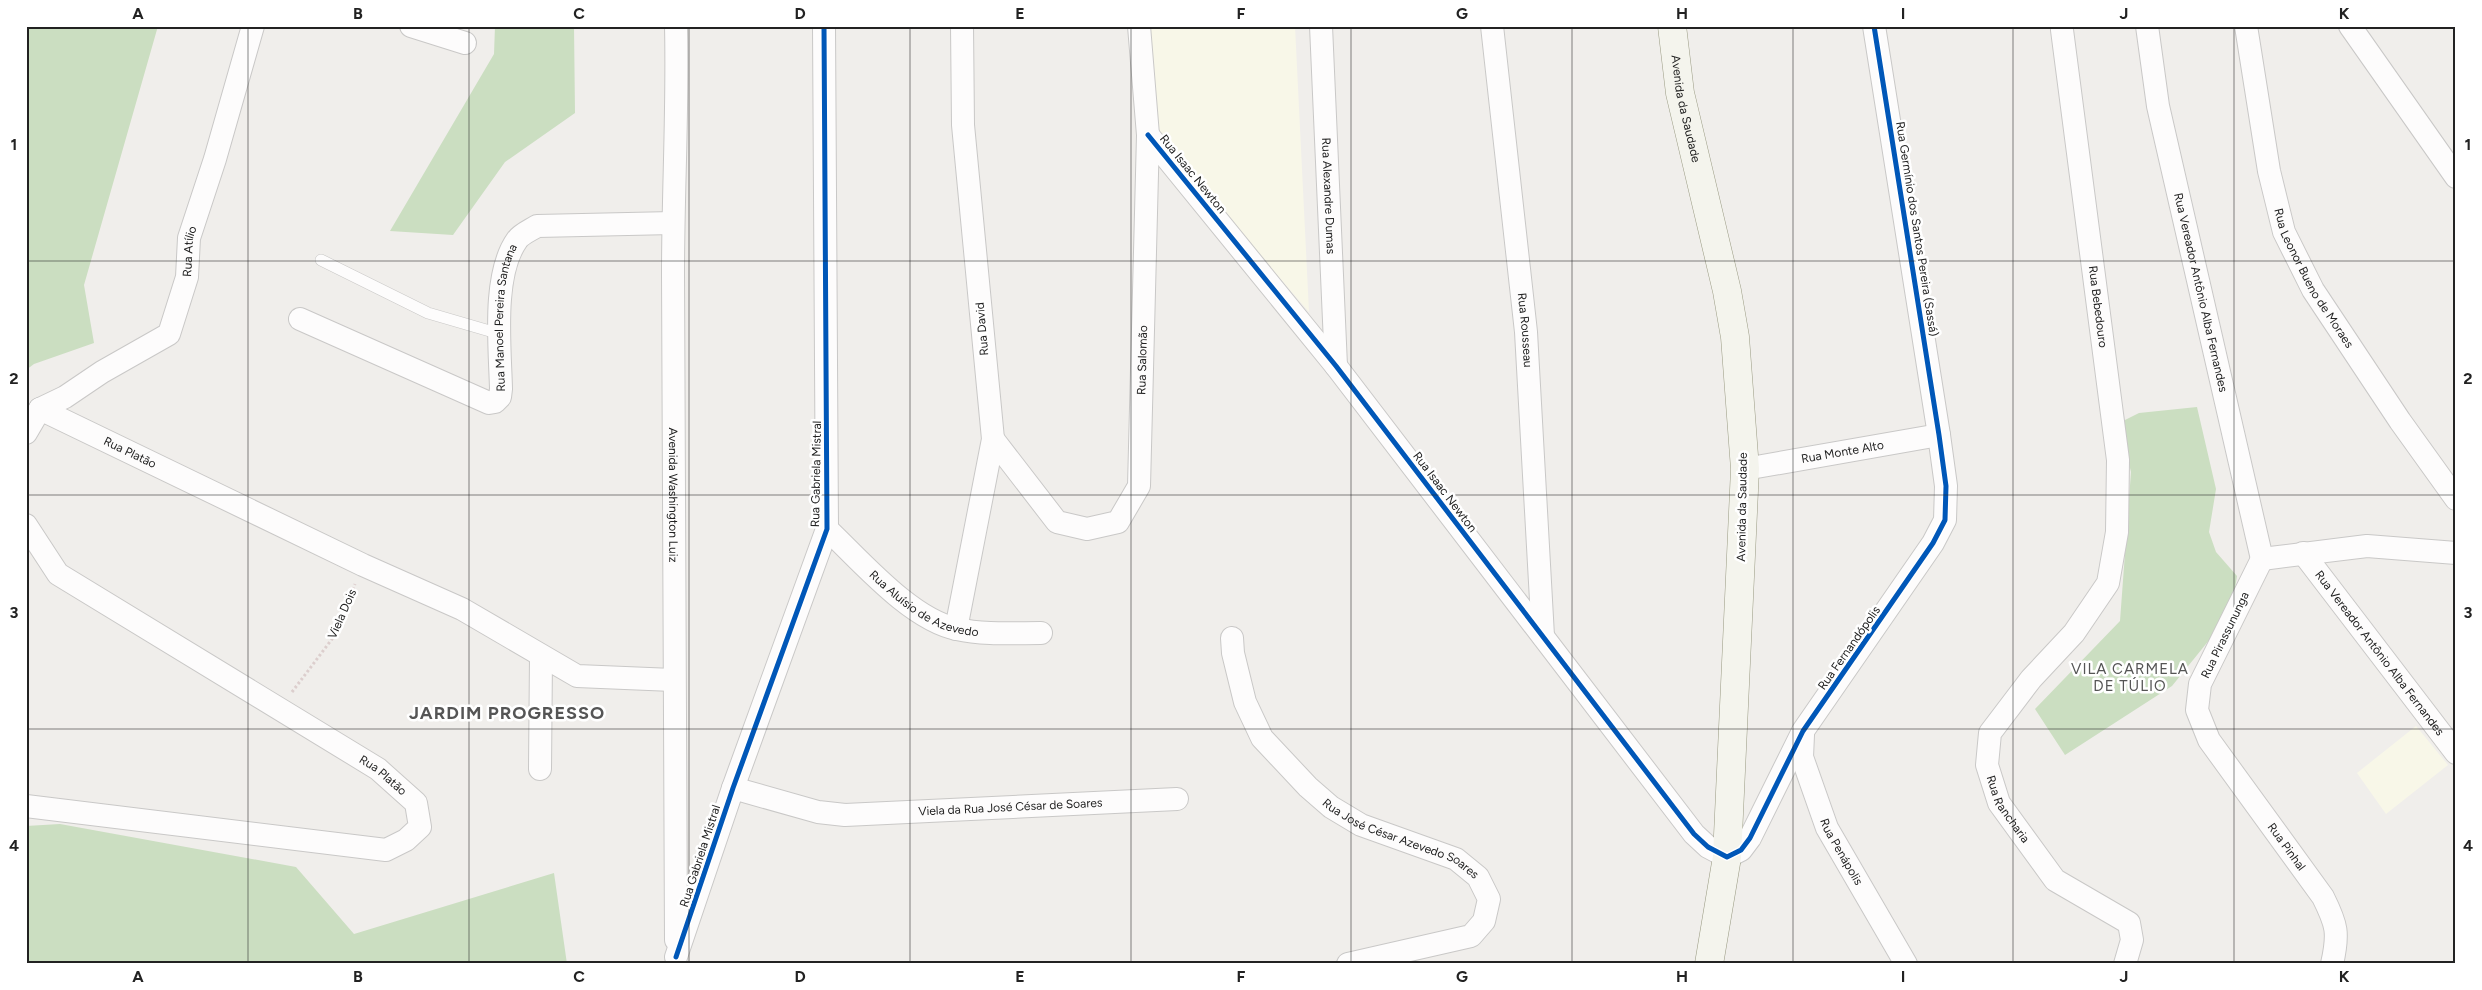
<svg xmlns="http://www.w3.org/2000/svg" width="2482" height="990" viewBox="0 0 2482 990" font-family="Figtree,sans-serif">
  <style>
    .education { fill: #f8f7e8 }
    .forest { fill: #cbdec1 }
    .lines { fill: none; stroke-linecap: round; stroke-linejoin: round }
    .lane-casing { stroke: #c9c8c7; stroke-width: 12 }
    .street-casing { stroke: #c9c8c7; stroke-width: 24 }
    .secondary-casing { stroke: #999a82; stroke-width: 29 }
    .path { stroke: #dccecd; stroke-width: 3; stroke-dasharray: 2.5 2.5; stroke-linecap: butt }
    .lane { stroke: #fdfcfc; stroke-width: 11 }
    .street { stroke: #fdfcfc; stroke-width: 22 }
    .secondary { stroke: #f4f4ed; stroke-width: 28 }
    .cycleway-casing { stroke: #fff; stroke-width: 8 }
    .cycleway { stroke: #0057b8; stroke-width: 5 }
    .grid { fill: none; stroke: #222; stroke-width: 1; stroke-opacity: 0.55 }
    .labels { text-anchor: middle; stroke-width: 5; stroke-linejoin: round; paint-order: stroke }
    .street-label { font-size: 12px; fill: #222; stroke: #fff }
    .quarter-label { font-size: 15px; letter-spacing: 1px; fill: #555; stroke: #fff }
    .district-label { font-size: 18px; font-weight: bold; letter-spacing: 1px; fill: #555; stroke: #fff }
    .neatline { fill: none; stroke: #222; stroke-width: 2 }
    .grid-label { font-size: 16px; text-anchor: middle; font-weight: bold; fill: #222 }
  </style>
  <rect width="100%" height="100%" fill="#f0eeeb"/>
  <path class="education" d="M1147,26h148l14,286 -155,-180z
    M2416,726l32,39 -62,49 -29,-41z"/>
  <path class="forest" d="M26,26h132l-74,259 10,58 -60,21 -8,6z
    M495,26h79l1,87 -70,49 -52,73 -63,-4 104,-177z
    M2197,407l19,82 -7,43 7,20 21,24 -6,37 -59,73 -107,69 -30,-46 85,-88 11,-149 -12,-49 20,-10z
    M60,824l236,43 58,67 200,-61 13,91h-541v-138z"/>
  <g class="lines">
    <g class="lane-casing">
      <path id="lane" d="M321,260l107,53 72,21"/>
    </g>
    <g class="street-casing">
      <g id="street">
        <path d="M411,26l54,17"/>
        <path id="s1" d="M676,26c2,83 -3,165 -3,248 0,222 0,444 3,666"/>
        <path id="s2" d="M1321,26l15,340"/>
        <path id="s3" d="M1492,26l34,306 17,304"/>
        <path id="s4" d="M2147,26l11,80 104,453"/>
        <path id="s5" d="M2246,26l23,145 15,61 29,58 87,131 56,78"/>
        <path d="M2350,26l106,151"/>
        <path id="s6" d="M2062,30l56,430 -1,72 -9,51 -34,50 -43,46 -41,54 -3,32 12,38 56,77 74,43 3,17 -7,24"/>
        <path d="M1148,135l188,231 358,468 14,13 19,10 14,-7 9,-12 53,-107 130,-188 12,-23 1,-34 -7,-51 -65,-409"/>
        <path id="s7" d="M300,319l189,84 6,-1 5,-5 1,-8c-1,-42 -9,-114 16,-149 4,-6 14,-10 20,-14l136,-3"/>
        <path id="s8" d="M40,409l323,156 99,44 115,67 96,4"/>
        <path id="s9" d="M40,409l25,-12 37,-25 67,-38 18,-57 2,-39 26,-79 38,-133"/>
        <path d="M26,433l14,-24"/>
        <path id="s10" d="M993,439l64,83 30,7 31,-7 21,-36 9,-351 -9,-109"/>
        <path id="s11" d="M1745,469l194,-34"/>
        <path id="s12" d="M26,525l32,49 320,195 38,34 4,24 -14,13 -20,10 -360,-44"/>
        <path id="s13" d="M827,529c33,31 84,91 130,100 26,6 57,4 84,4"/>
        <path id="s14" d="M2303,553l153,200"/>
        <path id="s15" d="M2262,559l-62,125 -3,26 12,30 114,157c14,28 16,36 9,67"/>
        <path d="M2262,559l105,-13 89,7"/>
        <path d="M956,629l37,-190 -30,-314 -1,-99"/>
        <path id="s16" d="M1232,638l1,15 12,49 17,36 46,49 23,20 30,18 95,34 22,18 11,22 -5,22 -13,15 -123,28"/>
        <path id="s17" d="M1803,735l-1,22 25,71 79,136"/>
        <path d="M540,769l1,-112"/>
        <path id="s18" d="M733,788l85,24 27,3 332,-16"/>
        <path d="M676,957l57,-169 94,-259 -3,-503"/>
      </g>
    </g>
    <g class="secondary-casing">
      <g id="secondary">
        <path id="s19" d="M1672,26l8,67 47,198 8,46 10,132 -18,388 -18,107"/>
      </g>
    </g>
    <path class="path" d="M292,692l40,-53 23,-55"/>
    <use href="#lane" class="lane"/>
    <use href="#street" class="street"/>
    <use href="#secondary" class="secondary"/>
    <g class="cycleway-casing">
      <path id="cycleway" d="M1148,135l188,231 358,468 14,13 19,10 14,-7 9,-12 53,-107 130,-188 12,-23 1,-34 -7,-51 -65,-409
        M676,957l57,-169 94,-259 -3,-503"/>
    </g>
    <use href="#cycleway" class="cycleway"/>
  </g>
  <path class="grid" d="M248,26v938M469,26v938M689,26v938M910,26v938M1131,26v938M1351,26v938M1572,26v938M1793,26v938M2013,26v938M2234,26v938M26,261h2430M26,495h2430M26,729h2430"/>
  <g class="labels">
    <g class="street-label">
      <text dy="4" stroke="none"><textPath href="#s19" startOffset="84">Avenida da Saudade</textPath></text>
      <text transform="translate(1193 174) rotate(51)" y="4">Rua Isaac Newton</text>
      <text dy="4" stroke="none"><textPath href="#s2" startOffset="170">Rua Alexandre Dumas</textPath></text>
      <text transform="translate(1917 229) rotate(81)" y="4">Rua Germínio dos Santos Pereira (Sassá)</text>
      <text dy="4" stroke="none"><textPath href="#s9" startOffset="235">Rua Atílio</textPath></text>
      <text dy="4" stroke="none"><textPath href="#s5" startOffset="264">Rua Leonor Bueno de Moraes</textPath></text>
      <text dy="4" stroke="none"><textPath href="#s4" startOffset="272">Rua Vereador Antônio Alba Fernandes</textPath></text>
      <text dy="4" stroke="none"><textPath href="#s6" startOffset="279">Rua Bebedouro</textPath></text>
      <text dy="4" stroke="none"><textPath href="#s7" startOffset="300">Rua Manoel Pereira Santana</textPath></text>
      <text transform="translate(982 329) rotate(-95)" y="4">Rua David</text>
      <text dy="4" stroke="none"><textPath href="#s3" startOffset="306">Rua Rousseau</textPath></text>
      <text dy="4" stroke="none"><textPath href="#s10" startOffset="335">Rua Salomão</textPath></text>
      <text dy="4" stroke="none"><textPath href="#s11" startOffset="99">Rua Monte Alto</textPath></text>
      <text dy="4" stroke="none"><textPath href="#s8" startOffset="100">Rua Platão</textPath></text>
      <text transform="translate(816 474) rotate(-89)" y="4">Rua Gabriela Mistral</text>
      <text transform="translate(1445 492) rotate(53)" y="4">Rua Isaac Newton</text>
      <text dy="4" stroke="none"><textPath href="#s1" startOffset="469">Avenida Washington Luiz</textPath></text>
      <text transform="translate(1742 507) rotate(-89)" y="4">Avenida da Saudade</text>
      <text dy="4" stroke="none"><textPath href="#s13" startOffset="125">Rua Aluísio de Azevedo</textPath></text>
      <text transform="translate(342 614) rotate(-66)" y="4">Viela Dois</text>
      <text transform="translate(2225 635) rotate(-64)" y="4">Rua Pirassununga</text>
      <text transform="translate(1849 648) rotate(-55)" y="4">Rua Fernandópolis</text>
      <text dy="4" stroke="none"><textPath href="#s14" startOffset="126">Rua Vereador Antônio Alba Fernandes</textPath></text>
      <text dy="4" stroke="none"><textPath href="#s12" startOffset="441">Rua Platão</textPath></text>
      <text dy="4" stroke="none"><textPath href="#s18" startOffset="281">Viela da Rua José César de Soares</textPath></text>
      <text dy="4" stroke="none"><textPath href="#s6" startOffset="830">Rua Rancharia</textPath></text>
      <text dy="4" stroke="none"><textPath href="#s16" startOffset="280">Rua José César Azevedo Soares</textPath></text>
      <text dy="4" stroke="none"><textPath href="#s15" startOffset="330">Rua Pinhal</textPath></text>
      <text dy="4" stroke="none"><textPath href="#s17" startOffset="125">Rua Penápolis</textPath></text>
      <text transform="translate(700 856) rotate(-72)" y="4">Rua Gabriela Mistral</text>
    </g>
    <g class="quarter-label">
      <text x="2130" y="674">VILA CARMELA<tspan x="2130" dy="17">DE TÚLIO</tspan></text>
    </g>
    <g class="district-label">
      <text x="507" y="719">JARDIM PROGRESSO</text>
    </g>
  </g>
  <rect width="2482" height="990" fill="none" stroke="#ffffff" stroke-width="55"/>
  <rect x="28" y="28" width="2426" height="934" class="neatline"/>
  <g class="grid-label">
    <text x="138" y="19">A</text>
    <text x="358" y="19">B</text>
    <text x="579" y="19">C</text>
    <text x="800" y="19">D</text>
    <text x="1020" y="19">E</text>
    <text x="1241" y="19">F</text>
    <text x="1462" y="19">G</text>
    <text x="1682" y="19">H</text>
    <text x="1903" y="19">I</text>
    <text x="2124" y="19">J</text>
    <text x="2344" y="19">K</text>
    <text x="14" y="150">1</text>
    <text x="2468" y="150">1</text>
    <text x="14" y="384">2</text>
    <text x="2468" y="384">2</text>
    <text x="14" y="618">3</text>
    <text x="2468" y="618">3</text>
    <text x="14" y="851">4</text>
    <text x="2468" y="851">4</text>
    <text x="138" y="982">A</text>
    <text x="358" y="982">B</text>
    <text x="579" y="982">C</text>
    <text x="800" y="982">D</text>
    <text x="1020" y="982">E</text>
    <text x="1241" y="982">F</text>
    <text x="1462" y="982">G</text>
    <text x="1682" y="982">H</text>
    <text x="1903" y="982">I</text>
    <text x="2124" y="982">J</text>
    <text x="2344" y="982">K</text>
  </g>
</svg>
